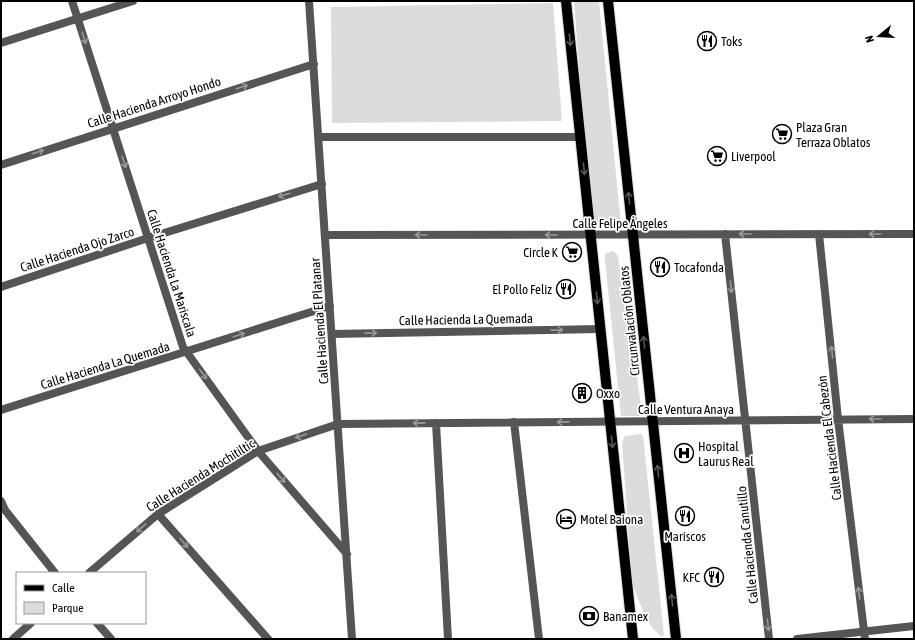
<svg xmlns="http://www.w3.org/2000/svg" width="915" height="640" viewBox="0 0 915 640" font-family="'Asap Condensed',sans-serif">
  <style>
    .green { fill: #dcdcdc }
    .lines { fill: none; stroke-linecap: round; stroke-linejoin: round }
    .primary-casing { stroke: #dbdbdb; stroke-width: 12 }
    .minor { stroke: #555; stroke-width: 8 }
    .primary { stroke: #000; stroke-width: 10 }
    .oneway { stroke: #999 }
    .oneway2 { stroke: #595959 }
    .labels { text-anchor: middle; stroke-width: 3.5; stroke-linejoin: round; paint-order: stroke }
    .poi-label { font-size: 13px; fill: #000; stroke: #fff; text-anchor: start }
    .street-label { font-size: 13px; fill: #000; stroke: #fff }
  </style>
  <rect width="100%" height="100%" fill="#fff"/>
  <path class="green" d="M574,1h25l22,224 -25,4 -8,-39z
    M553,3l9,118 -230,2 -1,-116z
    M612,251l3,1 3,4 13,97 6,23 5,40h-21l-16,-156v-6z
    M641,434l2,2 21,199 -2,2 -8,-7 -8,-11 -14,-35 -10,-142 3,-6z"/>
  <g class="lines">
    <g class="primary-casing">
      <path id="primary" d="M566,1l67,638
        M608,1l68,638"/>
    </g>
    <path class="minor" d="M72,1l111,346 75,104 89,103
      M309,1l43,638
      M1,43l132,-42
      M319,137h261
      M1,165l313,-101
      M725,234l44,405
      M819,234l19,185 27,220
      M325,235l589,-1
      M1,287l147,-49 174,-54
      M332,334l268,-5
      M1,410l329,-104
      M514,422l25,217
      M436,423l12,216
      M1,501l4,9 50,63
      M158,514l110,125
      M89,573l69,-59 100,-63 80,-27 576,-5
      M97,623l14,16
      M13,639l18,-16
      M797,639l117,-13"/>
    <use href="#primary" class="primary"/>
  </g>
  <defs><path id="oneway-shaft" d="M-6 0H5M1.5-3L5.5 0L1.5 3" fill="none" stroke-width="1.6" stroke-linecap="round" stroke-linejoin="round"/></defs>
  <g class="oneway">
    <use href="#oneway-shaft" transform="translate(84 38) rotate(72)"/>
    <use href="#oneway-shaft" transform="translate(242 87) rotate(-18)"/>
    <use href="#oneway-shaft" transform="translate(38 152) rotate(-18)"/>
    <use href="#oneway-shaft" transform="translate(124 162) rotate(72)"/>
    <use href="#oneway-shaft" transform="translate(284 195) rotate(163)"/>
    <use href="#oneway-shaft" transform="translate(745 234) rotate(180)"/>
    <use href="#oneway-shaft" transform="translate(875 234) rotate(180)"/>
    <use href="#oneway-shaft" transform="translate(421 235) rotate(180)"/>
    <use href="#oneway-shaft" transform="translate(551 235) rotate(180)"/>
    <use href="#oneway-shaft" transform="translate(731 287) rotate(84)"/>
    <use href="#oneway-shaft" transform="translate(557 330) rotate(-1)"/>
    <use href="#oneway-shaft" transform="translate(371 333) rotate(-1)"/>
    <use href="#oneway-shaft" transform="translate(239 335) rotate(-18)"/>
    <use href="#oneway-shaft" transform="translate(832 352) rotate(-96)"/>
    <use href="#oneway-shaft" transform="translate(203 374) rotate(54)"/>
    <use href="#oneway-shaft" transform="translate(875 419) rotate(180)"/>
    <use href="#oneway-shaft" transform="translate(563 422) rotate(179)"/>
    <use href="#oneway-shaft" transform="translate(419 423) rotate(179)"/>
    <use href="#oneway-shaft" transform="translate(301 436) rotate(161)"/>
    <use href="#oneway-shaft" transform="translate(281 478) rotate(50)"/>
    <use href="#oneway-shaft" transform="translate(141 528) rotate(139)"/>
    <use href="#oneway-shaft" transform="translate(184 543) rotate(49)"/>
    <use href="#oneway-shaft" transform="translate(859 593) rotate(-97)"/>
    <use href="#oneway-shaft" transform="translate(768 625) rotate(84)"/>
  </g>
  <g class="oneway2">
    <use href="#oneway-shaft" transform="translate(570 40) rotate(84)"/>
    <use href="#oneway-shaft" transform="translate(584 169) rotate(84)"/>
    <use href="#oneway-shaft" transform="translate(629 198) rotate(-96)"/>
    <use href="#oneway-shaft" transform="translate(597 298) rotate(84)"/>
    <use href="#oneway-shaft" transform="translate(644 342) rotate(-96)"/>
    <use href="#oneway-shaft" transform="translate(612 442) rotate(84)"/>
    <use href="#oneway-shaft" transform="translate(658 471) rotate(-96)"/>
    <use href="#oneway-shaft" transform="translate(672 600) rotate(-96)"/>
  </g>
  <defs>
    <g id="restaurant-ring" transform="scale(1)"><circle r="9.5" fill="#fff" stroke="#000" stroke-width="1.5"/><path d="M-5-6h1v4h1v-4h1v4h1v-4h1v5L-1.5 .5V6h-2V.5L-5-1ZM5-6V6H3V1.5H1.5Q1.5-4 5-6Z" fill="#000"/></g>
    <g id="supermarket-ring" transform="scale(1)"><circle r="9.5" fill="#fff" stroke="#000" stroke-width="1.5"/><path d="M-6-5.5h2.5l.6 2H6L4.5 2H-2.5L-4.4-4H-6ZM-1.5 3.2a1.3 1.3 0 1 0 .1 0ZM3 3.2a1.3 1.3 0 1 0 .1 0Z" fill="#000"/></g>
    <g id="building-ring" transform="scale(1)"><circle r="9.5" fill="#fff" stroke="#000" stroke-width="1.5"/><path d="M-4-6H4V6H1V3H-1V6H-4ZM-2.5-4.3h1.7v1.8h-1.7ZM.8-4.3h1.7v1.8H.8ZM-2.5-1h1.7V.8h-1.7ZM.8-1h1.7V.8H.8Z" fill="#000"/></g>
    <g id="hospital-ring" transform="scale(1)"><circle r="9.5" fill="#fff" stroke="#000" stroke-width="1.5"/><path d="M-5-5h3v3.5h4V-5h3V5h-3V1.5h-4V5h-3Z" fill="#000"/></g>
    <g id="hotel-ring" transform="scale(1)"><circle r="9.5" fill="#fff" stroke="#000" stroke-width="1.5"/><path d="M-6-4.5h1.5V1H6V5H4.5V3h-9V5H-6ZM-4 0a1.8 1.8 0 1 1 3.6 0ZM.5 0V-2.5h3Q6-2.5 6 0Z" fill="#000"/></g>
    <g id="bank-ring" transform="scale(1)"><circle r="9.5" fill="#fff" stroke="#000" stroke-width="1.5"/><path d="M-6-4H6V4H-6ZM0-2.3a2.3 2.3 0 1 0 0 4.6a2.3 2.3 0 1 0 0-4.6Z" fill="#000"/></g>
  </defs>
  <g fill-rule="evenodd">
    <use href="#restaurant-ring" x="707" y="41"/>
    <use href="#supermarket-ring" x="782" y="134"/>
    <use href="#supermarket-ring" x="717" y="156"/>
    <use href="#supermarket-ring" x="572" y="252"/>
    <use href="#restaurant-ring" x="660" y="267"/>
    <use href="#restaurant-ring" x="566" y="289"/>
    <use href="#building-ring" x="582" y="393"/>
    <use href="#hospital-ring" x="684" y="453"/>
    <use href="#restaurant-ring" x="685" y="516"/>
    <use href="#hotel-ring" x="566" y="519"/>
    <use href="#restaurant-ring" x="714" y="577"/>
    <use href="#bank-ring" x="589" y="616"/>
  </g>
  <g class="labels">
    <g class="poi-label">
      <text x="721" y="46">Toks</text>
      <text x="796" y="132">Plaza Gran<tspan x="796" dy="15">Terraza Oblatos</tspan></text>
      <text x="731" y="161">Liverpool</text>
      <text x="558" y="257" text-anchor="end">Circle K</text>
      <text x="674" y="272">Tocafonda</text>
      <text x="552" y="294" text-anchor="end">El Pollo Feliz</text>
      <text x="596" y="398">Oxxo</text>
      <text x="698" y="451">Hospital<tspan x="698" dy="15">Laurus Real</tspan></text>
      <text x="580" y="524">Motel Baiona</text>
      <text x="685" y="541" text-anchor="middle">Mariscos</text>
      <text x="700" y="582" text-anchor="end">KFC</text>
      <text x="603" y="621">Banamex</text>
    </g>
    <g class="street-label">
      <text transform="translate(154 102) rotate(-18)" y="5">Calle Hacienda Arroyo Hondo</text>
      <text x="620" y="228">Calle Felipe Ángeles</text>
      <text transform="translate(77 249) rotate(-18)" y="5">Calle Hacienda Ojo Zarco</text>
      <text transform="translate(172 273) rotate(72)" y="5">Calle Hacienda La Mariscala</text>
      <text transform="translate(466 319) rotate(-1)" y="5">Calle Hacienda La Quemada</text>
      <text transform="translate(319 321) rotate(-94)" y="5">Calle Hacienda El Platanar</text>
      <text transform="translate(629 321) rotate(-96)" y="5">Circunvalación Oblatos</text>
      <text transform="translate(105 365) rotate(-17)" y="5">Calle Hacienda La Quemada</text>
      <text x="686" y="414">Calle Ventura Anaya</text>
      <text transform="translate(829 438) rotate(-97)" y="5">Calle Hacienda El Cabezón</text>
      <text transform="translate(200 475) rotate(-32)" y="5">Calle Hacienda Mochitiltic</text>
      <text transform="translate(747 545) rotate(-96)" y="5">Calle Hacienda Canutillo</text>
    </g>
  </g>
  <rect width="915" height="640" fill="none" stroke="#000000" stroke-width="4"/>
  <rect x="16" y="572" width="130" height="52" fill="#ffffff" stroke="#999999"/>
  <rect x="24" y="585" width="20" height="6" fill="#000000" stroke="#999999"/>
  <text x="52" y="592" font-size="12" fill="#000000">Calle</text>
  <rect x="24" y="602" width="20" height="12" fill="#dcdcdc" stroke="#999999"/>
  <text x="52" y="612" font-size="12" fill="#000000">Parque</text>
  <g transform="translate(879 36) rotate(252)" stroke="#ffffff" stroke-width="3" paint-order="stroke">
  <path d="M0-3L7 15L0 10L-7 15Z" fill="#000000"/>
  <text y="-6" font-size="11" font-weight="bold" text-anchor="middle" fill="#000000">N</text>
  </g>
</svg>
